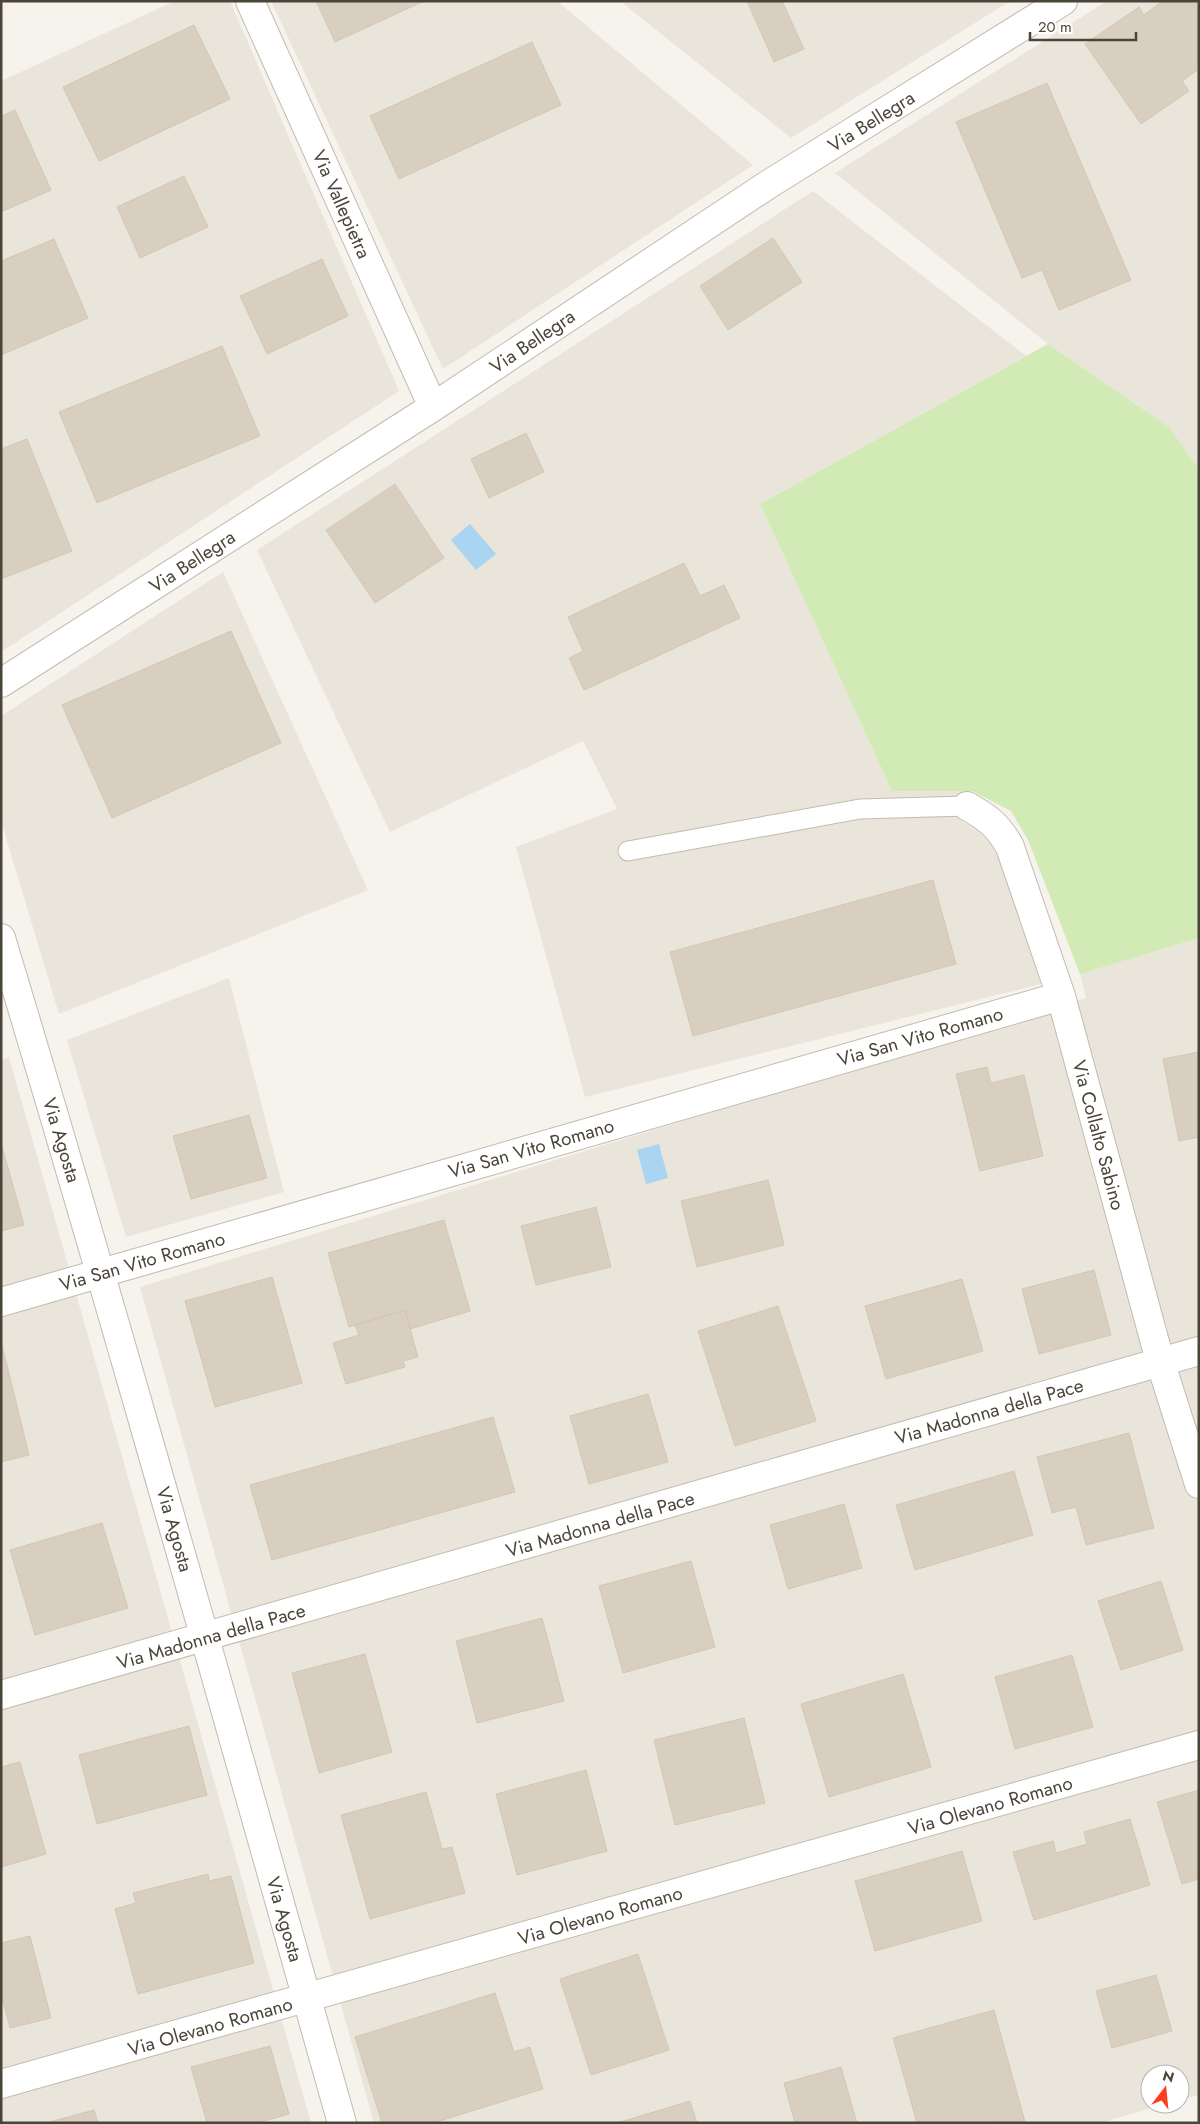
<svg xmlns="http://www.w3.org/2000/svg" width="1200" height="2124" viewBox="0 0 1200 2124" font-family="Jost,sans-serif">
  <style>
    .residential { fill: #eae5da }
    .green { fill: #d2eab5 }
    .water { fill: #a9d4f2 }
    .building { fill: #d8cfc1; stroke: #d3c7b4 }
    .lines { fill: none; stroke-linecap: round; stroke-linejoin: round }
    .lane-casing { stroke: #c2bbae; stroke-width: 21 }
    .street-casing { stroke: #c2bbae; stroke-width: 30 }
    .lane { stroke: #fff; stroke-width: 19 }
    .street { stroke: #fff; stroke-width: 28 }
    .labels { text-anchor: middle; stroke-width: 4.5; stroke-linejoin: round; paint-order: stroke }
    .street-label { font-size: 19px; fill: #4b4439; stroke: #fff }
  </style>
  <rect width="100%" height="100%" fill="#f6f3ec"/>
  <path class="residential" d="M175,1h55l169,390 -398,261v-571z
    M271,1h286l196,164 -310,204z
    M620,1h390l-219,137z
    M1107,1h92v468l-29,-41 -122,-84 -213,-171z
    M813,191l213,165 -266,148 132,287h80l-11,30 26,15 14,27 40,121 -456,113 -69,-250 101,-38 -34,-68 -193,91 -133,-282z
    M223,572l145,318 -309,124 -58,-193v-105z
    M1199,938v1157l-19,5v-26h-30v30h15l-65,19h-726l-234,-836 946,-289 -6,-24z
    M229,978l55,214 -158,45 -59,-197z
    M9,1057l302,1066h-310v-1063z"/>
  <path class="green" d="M1048,344l122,84 29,41v469l-119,36 -52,-134 -17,-29 -39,-20h-80l-132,-287z"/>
  <path class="water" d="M470,524l26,30 -20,16 -25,-30z
    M659,1144l9,34 -22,6 -9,-34z"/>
  <path class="building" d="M316,1h108l-89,41z
    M747,1h35l22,48 -30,13z
    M1162,1h37v68l-17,12 7,10 -48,33 -56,-80 54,-37 5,8z
    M194,25l36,74 -131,62 -36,-74z
    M532,42l29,63 -162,74 -29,-63z
    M1047,83l84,197 -72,30 -17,-40 -20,8 -66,-156z
    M15,110l36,80 -50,22v-96z
    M184,176l24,51 -68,31 -23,-51z
    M773,238l29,44 -74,48 -28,-44z
    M54,239l34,79 -87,37v-94z
    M322,259l26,57 -81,38 -27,-58z
    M222,346l38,90 -163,67 -38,-91z
    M526,433l18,39 -55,26 -18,-39z
    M27,439l45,112 -71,28v-130z
    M395,484l49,74 -69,45 -49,-73z
    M684,563l16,33 24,-11 16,33 -156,72 -15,-32 14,-7 -15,-34z
    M231,631l50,112 -169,75 -50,-113z
    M933,880l23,84 -263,72 -23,-84z
    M1199,1052v85l-20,4 -16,-82z
    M987,1067l4,16 33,-8 19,81 -63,15 -24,-97z
    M249,1115l18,63 -76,21 -18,-63z
    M1,1143l23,82 -23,6z
    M768,1180l16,65 -87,22 -16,-66z
    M596,1207l15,60 -75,18 -15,-59z
    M444,1220l26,91 -60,18 -5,-19 -56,17 -21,-74z
    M1094,1270l17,65 -72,19 -17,-65z
    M272,1277l30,106 -87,24 -30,-106z
    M962,1279l21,72 -97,28 -21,-73z
    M778,1306l38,115 -81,25 -37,-115z
    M405,1310l13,47 -15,4 2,6 -59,17 -13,-41 26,-8 -4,-10z
    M2,1345l27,110 -28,7v-117z
    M648,1394l20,68 -79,22 -19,-68z
    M493,1417l22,75 -243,68 -22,-75z
    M1129,1433l25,95 -68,17 -10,-38 -24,6 -15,-56z
    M1014,1471l19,64 -118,35 -19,-65z
    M844,1504l18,64 -74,21 -18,-64z
    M102,1523l26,85 -93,27 -25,-85z
    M691,1561l24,86 -92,26 -24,-87z
    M1161,1581l22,69 -62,20 -23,-69z
    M542,1618l22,83 -87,22 -21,-82z
    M365,1654l27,98 -73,21 -27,-100z
    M1072,1655l21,72 -78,22 -20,-72z
    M903,1674l28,93 -102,30 -28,-93z
    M744,1718l21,85 -90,22 -21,-85z
    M189,1726l18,69 -110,29 -18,-69z
    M20,1762l26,92 -45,13v-100z
    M586,1770l21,81 -90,24 -21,-81z
    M1199,1790v89l-17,5 -25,-82z
    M426,1792l16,57 10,-2 13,46 -95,26 -29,-104z
    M1130,1819l20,66 -116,35 -21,-68 40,-11 3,12 31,-9 -3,-12z
    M962,1851l20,70 -107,30 -20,-70z
    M208,1874l1,7 22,-5 23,87 -116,31 -23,-85 21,-6 -3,-10z
    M30,1936l21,82 -41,10 -7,-27h-2v-58z
    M638,1954l31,96 -78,25 -31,-96z
    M1156,1975l16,56 -60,17 -16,-57z
    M495,1993l19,59 16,-5 13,42 -110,34h-51l-27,-86z
    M994,2010l31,112 -108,1 -24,-85z
    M270,2046l19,68 -32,9h-50l-16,-56z
    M841,2067l16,56h-62l-11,-40z
    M690,2101l7,22h-80z
    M94,2110l4,13h-52z"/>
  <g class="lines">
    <g class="lane-casing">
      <path id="lane" d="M628,851l232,-42 107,-3"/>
    </g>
    <g class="street-casing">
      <path id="street" d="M250,1l183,406
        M1,683l432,-276 336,-223 294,-183
        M967,806c21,12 31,19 43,41l51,149 99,365 39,123
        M1,938c119,394 229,789 341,1185
        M1,1302l1060,-306
        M1,1695l1198,-344
        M1,2084l1198,-339"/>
    </g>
    <use href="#lane" class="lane"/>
    <use href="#street" class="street"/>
  </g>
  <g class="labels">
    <g class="street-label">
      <text transform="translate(871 121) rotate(-32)" y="7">Via Bellegra</text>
      <text transform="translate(342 204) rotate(66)" y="7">Via Vallepietra</text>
      <text transform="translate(532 341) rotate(-34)" y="7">Via Bellegra</text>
      <text transform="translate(192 561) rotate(-33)" y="7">Via Bellegra</text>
      <text transform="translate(920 1036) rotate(-16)" y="7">Via San Vito Romano</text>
      <text transform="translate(1099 1135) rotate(75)" y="7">Via Collalto Sabino</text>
      <text transform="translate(62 1140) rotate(73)" y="7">Via Agosta</text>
      <text transform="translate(531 1148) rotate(-16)" y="7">Via San Vito Romano</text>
      <text transform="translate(142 1261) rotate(-16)" y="7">Via San Vito Romano</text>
      <text transform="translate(989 1411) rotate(-16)" y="7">Via Madonna della Pace</text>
      <text transform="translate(600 1524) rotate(-16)" y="7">Via Madonna della Pace</text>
      <text transform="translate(175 1529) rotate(74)" y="7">Via Agosta</text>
      <text transform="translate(211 1636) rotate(-16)" y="7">Via Madonna della Pace</text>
      <text transform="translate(990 1805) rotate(-16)" y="7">Via Olevano Romano</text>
      <text transform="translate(600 1915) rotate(-16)" y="7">Via Olevano Romano</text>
      <text transform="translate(285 1919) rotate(74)" y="7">Via Agosta</text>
      <text transform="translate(210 2026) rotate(-16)" y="7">Via Olevano Romano</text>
    </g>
  </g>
  <rect width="1200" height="2124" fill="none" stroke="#4b4439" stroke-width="5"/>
  <g transform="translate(1165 2089) rotate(16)"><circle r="24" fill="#ffffff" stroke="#b7b4b0"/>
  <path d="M0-4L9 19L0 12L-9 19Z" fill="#fc3f1d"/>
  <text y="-8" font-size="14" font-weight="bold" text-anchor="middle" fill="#4b4439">N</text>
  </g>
  <path d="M1030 32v8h106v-8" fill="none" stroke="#4b4439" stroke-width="2.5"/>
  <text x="1038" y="32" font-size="15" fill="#4b4439" stroke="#ffffff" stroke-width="4" paint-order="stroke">20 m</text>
</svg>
